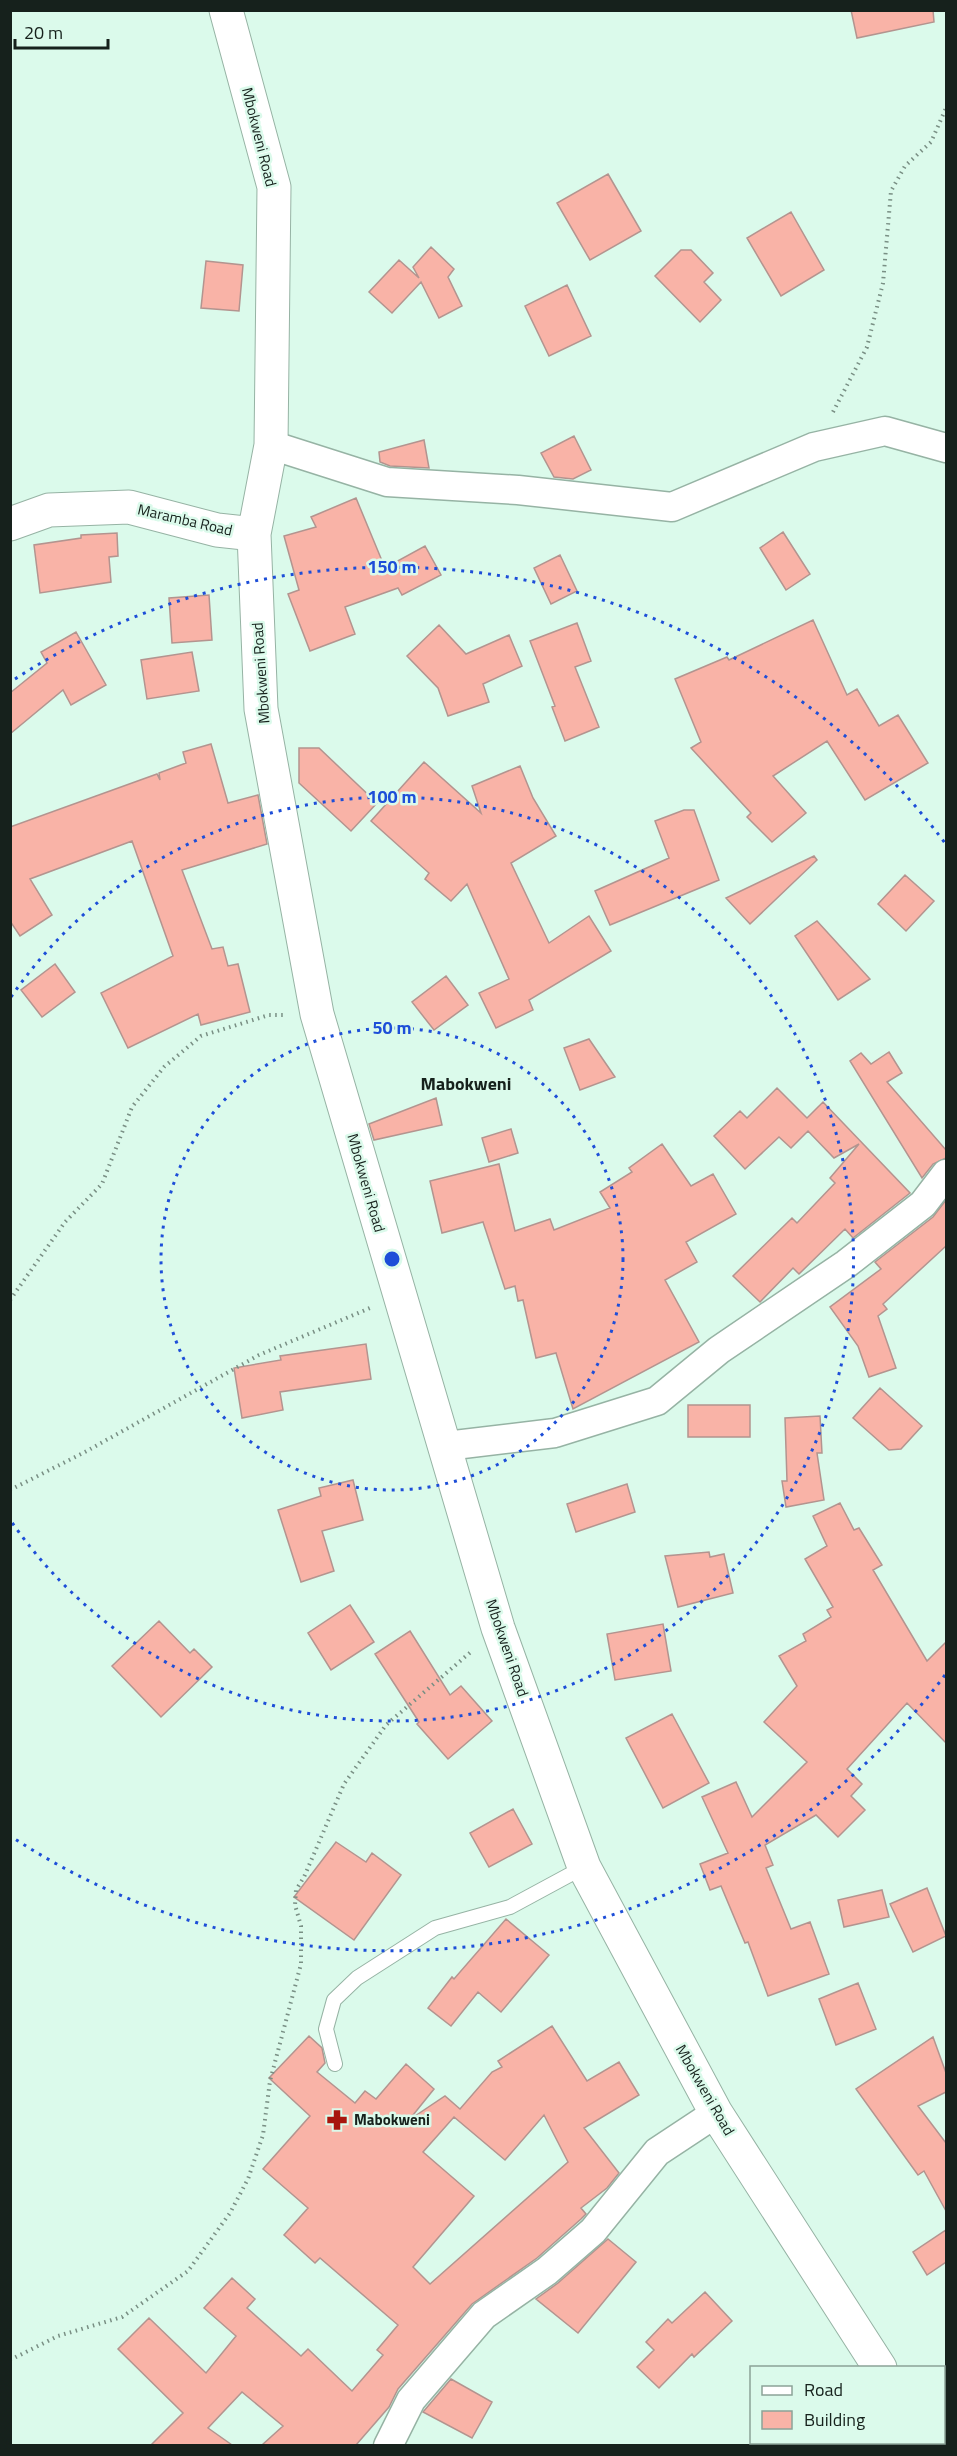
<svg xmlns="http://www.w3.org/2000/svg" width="957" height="2456" viewBox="0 0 957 2456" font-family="'Titillium Web',sans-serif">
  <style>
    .building { fill: #f9b3a7; stroke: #b3948f; stroke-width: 1.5; fill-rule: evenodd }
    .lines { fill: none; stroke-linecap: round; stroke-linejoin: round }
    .lane-casing { stroke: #96b3a4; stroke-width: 16 }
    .street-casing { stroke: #96b3a4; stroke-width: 31 }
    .secondary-casing { stroke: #96b3a4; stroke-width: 35 }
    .path { stroke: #798f84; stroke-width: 4; stroke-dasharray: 1.5 4.5; stroke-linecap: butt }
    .lane { stroke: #fff; stroke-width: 14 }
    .street { stroke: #fff; stroke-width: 28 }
    .secondary { stroke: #fff; stroke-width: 33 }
    .ring { fill: none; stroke: #1d4ed8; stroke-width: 3; stroke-dasharray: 3 6 }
    .labels { text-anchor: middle; stroke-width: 5; stroke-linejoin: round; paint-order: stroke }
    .street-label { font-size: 15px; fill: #16211c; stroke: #dbfaeb }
    .poi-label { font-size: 15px; font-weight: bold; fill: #16211c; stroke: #dbfaeb; text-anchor: start }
    .quarter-label { font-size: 18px; font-weight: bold; fill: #16211c; stroke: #dbfaeb }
    .centre { fill: #1d4ed8; stroke: #dbfaeb; stroke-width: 3 }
    .ring-label { font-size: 18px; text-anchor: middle; font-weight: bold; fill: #1d4ed8; stroke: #dbfaeb; stroke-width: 5; stroke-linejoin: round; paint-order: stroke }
  </style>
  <rect width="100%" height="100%" fill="#dbfaeb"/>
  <path class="building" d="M851,10h82l1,12 -77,16z
    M608,174l33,57 -51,29 -33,-57z
    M791,212l33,58 -43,26 -34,-58z
    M431,247l23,22 -6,8 14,29 -23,12 -18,-36 -29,31 -23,-21 30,-32 20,18 -6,-11z
    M681,250h10l22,23 -9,9 17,18 -21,22 -45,-46z
    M206,261l37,4 -4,46 -38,-3z
    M567,285l24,51 -42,20 -24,-50z
    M574,436l17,34 -18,9 -19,-2 -13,-24z
    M424,440l5,28 -39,-2 -10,-4 -1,-10z
    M356,498l29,70 40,-22 16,29 -39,20 -4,-7 -53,19 10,27 -45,17 -22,-57 11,-4 -15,-54 32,-9 -5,-10z
    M783,532l27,42 -24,16 -26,-42z
    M117,533l1,23 -9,1 2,25 -71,11 -6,-48 47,-7v-3z
    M560,555l17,36 -26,13 -17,-36z
    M209,595l3,45 -40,3 -3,-45z
    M813,620l34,75 10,-6 22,37 19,-11 30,48 -63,37 -38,-59 -54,35 33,37 -34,29 -25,-25 4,-4 -60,-65 10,-6 -26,-63 52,-22 2,3z
    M577,623l14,38 -16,6 24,60 -34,14 -13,-34 3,-1 -25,-65z
    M439,625l27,29 43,-19 13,31 -39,18 6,18 -41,14 -10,-28 -31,-32z
    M76,632l30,53 -35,20 -8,-15 -53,44v-41l37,-30 -6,-11z
    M192,652l7,39 -52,8 -6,-39z
    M211,744l17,59 30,-8 9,49 -85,26 30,79 11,-2 5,19 10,-2 12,48 -49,13 -3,-11 -70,34 -27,-55 72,-37 -41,-115 -102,38 22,36 -32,21 -10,-15v-94l147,-53 3,6 -1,-7 27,-10 -3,-11z
    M299,748h20l58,55 -26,28 -52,-48z
    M424,762l57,51 -9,-27 48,-20 13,32 23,38 -45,27 38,80 40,-27 22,35 -82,49 4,10 -37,18 -17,-35 30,-14 -42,-95 -16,17 -26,-22 4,-6 -58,-52z
    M684,810h10l25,70 -109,45 -15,-34 74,-33 -14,-37z
    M814,856l3,4 -67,64 -24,-26z
    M905,875l29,26 -28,30 -28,-27z
    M817,921l53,58 -32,21 -43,-64z
    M55,964l20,28 -33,25 -21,-27z
    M446,976l22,29 -34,25 -22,-28z
    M589,1039l26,38 -35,13 -16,-42z
    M889,1052l13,21 -15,9 59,68v8l-13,6 -11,14 -72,-117 11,-8 10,11z
    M777,1088l30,30 16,-16 87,91 -57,45 -8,-9 -46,45 -6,-6 -33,34 -27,-26 59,-58 5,5 38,-40 -5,-5 29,-34 -25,14 -26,-27 -17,17 -12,-11 -34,32 -31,-33 26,-25 7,7z
    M436,1098l6,27 -68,15 -5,-16z
    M511,1129l7,24 -29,9 -7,-24z
    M662,1144l29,42 22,-12 23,40 -50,28 11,20 -32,18 34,62 -126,67 -17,-56 -20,5 -13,-58 -5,1 -3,-15 -10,3 -22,-67 -41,11 -12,-52 69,-17 16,67 35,-12 4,11 56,-22 -10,-16 32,-20 -3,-4z
    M946,1200v46l-63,58 4,5 -9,7 18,52 -27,9 -11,-31 -28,-39 51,-38 -6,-7 58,-45z
    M366,1344l5,35 -91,13 3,18 -41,8 -8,-50 47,-8 -1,-4z
    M880,1388l42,38 -21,23 -12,1 -36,-32z
    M688,1405h62v32h-62z
    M820,1416l2,37h-5l7,47 -38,7 -4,-26h5l-2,-63z
    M353,1480l10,40 -41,11 12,40 -33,11 -23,-72 43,-14 -2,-8z
    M627,1484l8,28 -59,20 -9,-28z
    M840,1503l14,27 5,-2 23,37 -9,5 54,91 19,-19v101l-39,-40 -60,66 15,15 -11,12 14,14 -27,27 -22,-22 -51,30 8,20 -7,3 25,61 19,-7 19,52 -61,22 -20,-54 -3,1 -24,-57 -11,4 -10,-26 28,-11 -26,-56 34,-15 16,35 55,-55 -43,-40 33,-36 -18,-30 27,-15 -3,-7 28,-17 -4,-7 6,-3 -28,-48 22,-13 -14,-30z
    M709,1552l1,5 14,-3 9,39 -55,14 -13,-51z
    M350,1605l24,37 -43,28 -23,-37z
    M159,1621l31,32 4,-4 18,18 -51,50 -49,-51z
    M663,1624l8,47 -56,9 -8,-46z
    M410,1631l40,64 11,-9 31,35 -44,38 -31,-35 2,-2 -44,-68z
    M672,1714l37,69 -46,25 -37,-70z
    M513,1809l19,35 -43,23 -19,-34z
    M336,1842l30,20 6,-9 29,22 -47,65 -60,-43z
    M927,1888l19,48 -33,16 -23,-48z
    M882,1890l7,27 -45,10 -6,-27z
    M506,1919l43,36 -48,57 -23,-20 -27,34 -23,-18 24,-31 2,2z
    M858,1983l18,46 -40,16 -17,-46z
    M552,2026l35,55 32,-19 20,33 -55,33 35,45 -12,15 -26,20 5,6 -5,5 -44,39 -65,46 -74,85 -9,18 -33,38h-94l21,-19 -41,-34 -34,36 24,17h-81l32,-32 -65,-64 31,-31 57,55 30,-37 -32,-28 28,-30 23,21 -8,9 54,48 7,-7 44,42 31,-36 -6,-5 21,-25 -78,-67 -5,5 -31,-28 24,-27 -45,-39 47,-53 -41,-38 40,-42 13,12 3,15 -8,9 38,31 10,-12 11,8 30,-35 28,25 -25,31 36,-24 15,13 32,-37 10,-5 -4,-6zM544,2115l24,47 -138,122 -17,-17 61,-71 -51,-44 31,-35 51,43z
    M933,2037l13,36v19l-28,14 28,37v68l-22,-40 -6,4 -62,-86z
    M946,2230v32l-19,13 -14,-23z
    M608,2239l28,23 -58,71 -42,-34 22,-16z
    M705,2292l27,29 -38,36 -2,-3 -33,34 -22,-21 17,-17 -8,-8 22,-23 4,4z
    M451,2379l41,23 -20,36 -49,-26z"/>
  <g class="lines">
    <g class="lane-casing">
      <path id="lane" d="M335,2064l-9,-35 8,-29 23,-22 78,-50 75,-21 74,-40"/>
    </g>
    <g class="street-casing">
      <path id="street" d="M271,445l116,37 131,8 154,17 142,-60 71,-16 61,17
        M446,1446l109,-13 102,-32 62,-51 127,-86 77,-60 23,-30
        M388,2446l23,-46 73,-85 63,-44 46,-40 64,-79 59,-39"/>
    </g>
    <g class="secondary-casing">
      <path id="secondary" d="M226,10l48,177 -3,258 -17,89 7,175 56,305 181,614 86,239 132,246 164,255
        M10,524l39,-14 80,-3 88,23 37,4
        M929,2442l2,4"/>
    </g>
    <path class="path" d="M833,412l34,-65 16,-64 8,-92 14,-25 26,-24 15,-34
      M10,1300l55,-78 37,-38 30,-77 32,-40 37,-31 68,-21h18
      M10,1490l75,-38 174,-97 111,-47
      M10,2360l48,-24 64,-19 66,-46 42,-58 18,-34 15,-44 7,-54 31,-117v-38l-6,-21 1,-15 8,-13 40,-93 42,-59 87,-75"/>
    <use href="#lane" class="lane"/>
    <use href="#street" class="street"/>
    <use href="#secondary" class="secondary"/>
  </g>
  <g class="ring">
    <circle cx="392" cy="1259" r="231"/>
    <path d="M11 997A462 462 0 1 1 11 1521"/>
    <path d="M945 1675A692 692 0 0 1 15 1839M15 679A692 692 0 0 1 945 843"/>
  </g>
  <defs>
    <g id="pharmacy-bare" transform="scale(1.62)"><path d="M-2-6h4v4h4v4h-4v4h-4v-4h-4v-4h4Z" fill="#a8150d" stroke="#dbfaeb" stroke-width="2.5" paint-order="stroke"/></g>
  </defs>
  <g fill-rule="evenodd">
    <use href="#pharmacy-bare" x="337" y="2120"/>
  </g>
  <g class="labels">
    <g class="street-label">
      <text transform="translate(259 137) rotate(76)" y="5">Mbokweni Road</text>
      <text transform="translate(185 520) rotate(13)" y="5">Maramba Road</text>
      <text transform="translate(261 673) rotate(-94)" y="5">Mbokweni Road</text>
      <text transform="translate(366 1183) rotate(74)" y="5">Mbokweni Road</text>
      <text transform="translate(507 1648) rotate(71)" y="5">Mbokweni Road</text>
      <text transform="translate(705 2090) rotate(60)" y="5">Mbokweni Road</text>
    </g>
    <g class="poi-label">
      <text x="354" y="2125">Mabokweni</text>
    </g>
    <g class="quarter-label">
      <text x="466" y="1090">Mabokweni</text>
    </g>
  </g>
  <circle cx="392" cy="1259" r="9" class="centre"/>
  <g class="ring-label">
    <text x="392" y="573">150 m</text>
    <text x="392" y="803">100 m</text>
    <text x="392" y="1034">50 m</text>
  </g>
  <rect width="957" height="2456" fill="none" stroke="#16211c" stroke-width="24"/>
  <rect x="750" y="2366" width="195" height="78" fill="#dbfaeb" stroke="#8ca398" stroke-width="1.5"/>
  <rect x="762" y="2386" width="30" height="9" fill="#ffffff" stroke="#8ca398" stroke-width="1.5"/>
  <text x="804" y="2396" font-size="18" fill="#16211c">Road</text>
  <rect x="762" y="2411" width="30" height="18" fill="#f9b3a7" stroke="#8ca398" stroke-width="1.5"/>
  <text x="804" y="2426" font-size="18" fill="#16211c">Building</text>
  <path d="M15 39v9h93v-9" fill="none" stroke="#16211c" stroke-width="3"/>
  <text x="24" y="39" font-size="18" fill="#16211c" stroke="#dbfaeb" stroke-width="4.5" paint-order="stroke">20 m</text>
</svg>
